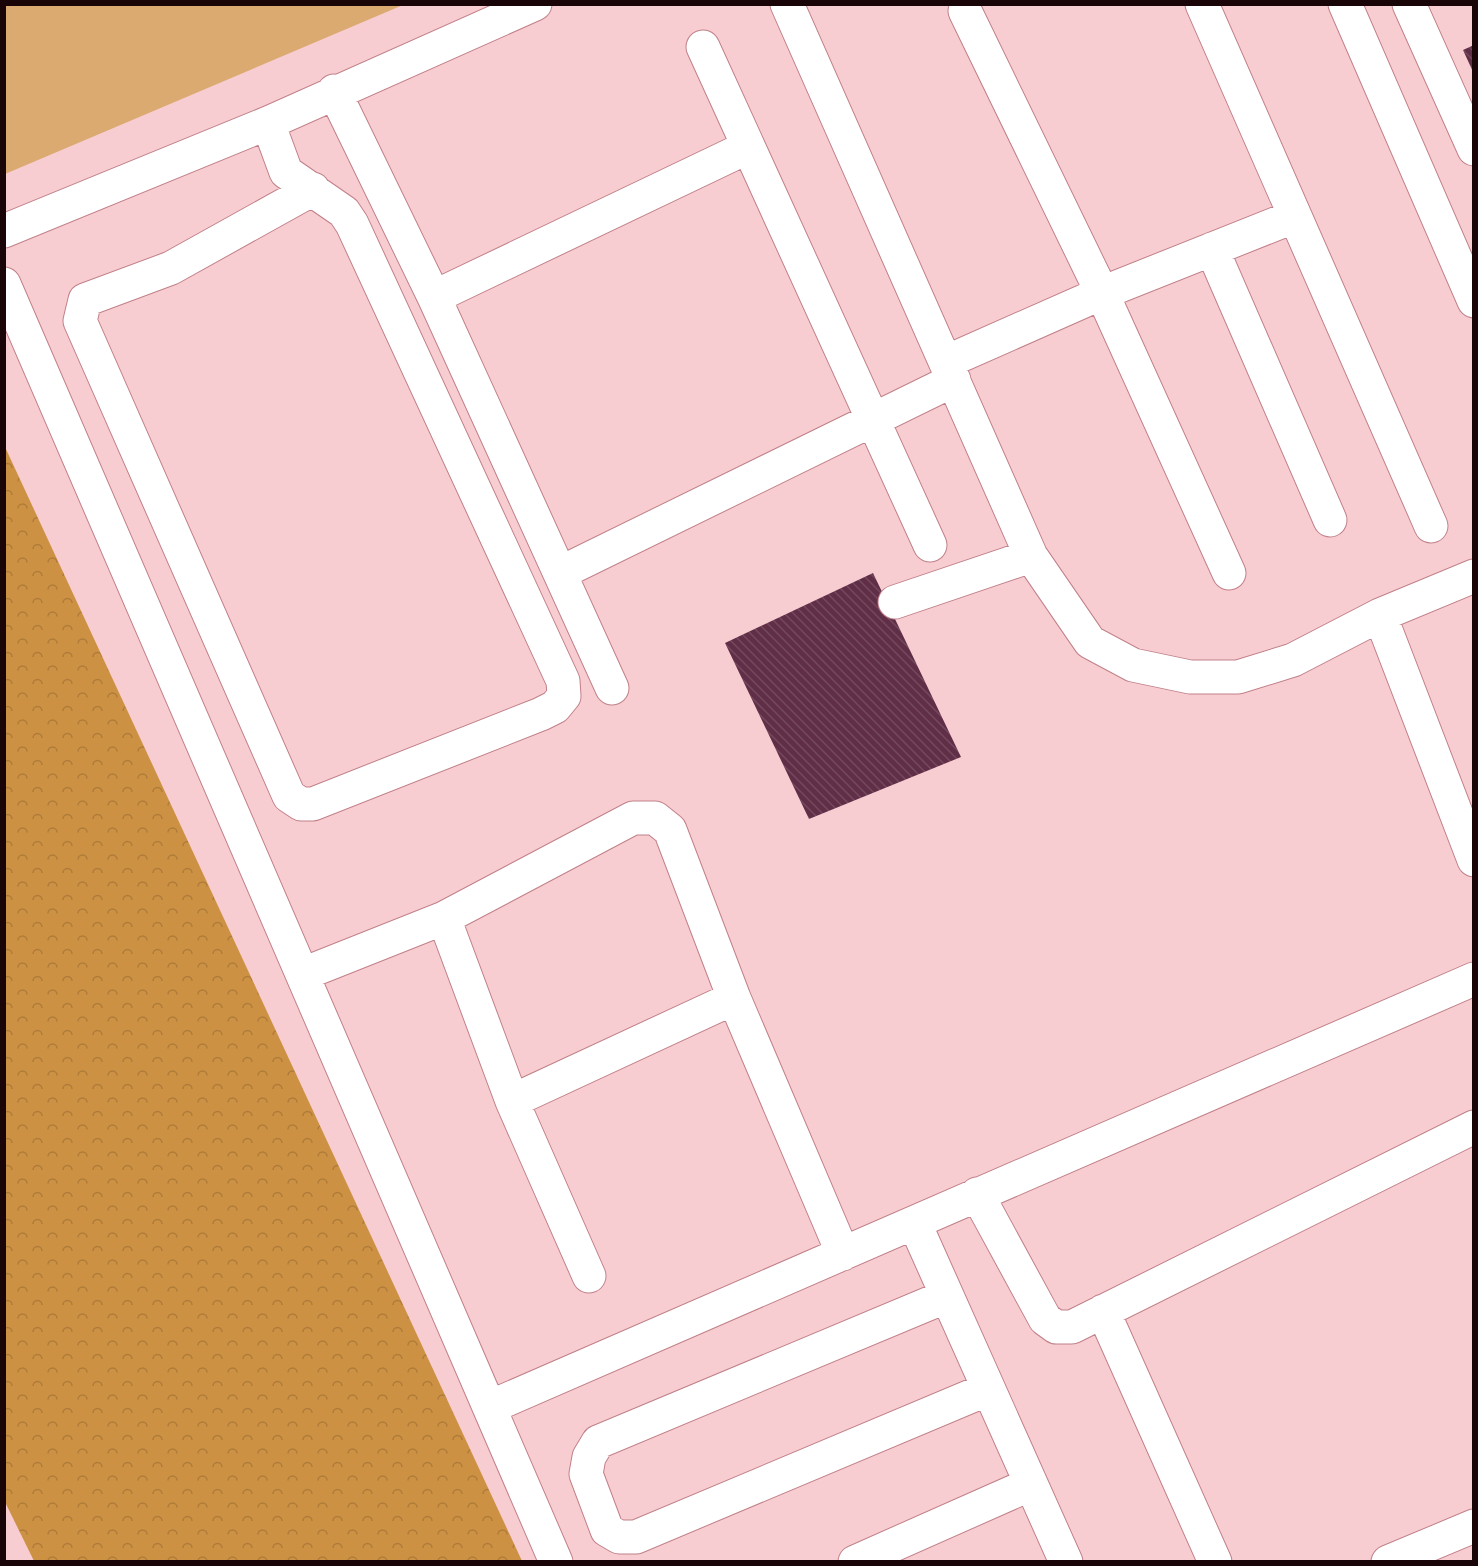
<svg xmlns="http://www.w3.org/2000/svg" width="1478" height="1566" viewBox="0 0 1478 1566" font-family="Karla,sans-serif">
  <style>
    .forest { fill: url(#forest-crowns) }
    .park { fill: #daaa71 }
    .building { fill: url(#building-back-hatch) }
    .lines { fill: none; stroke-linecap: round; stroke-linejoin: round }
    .minor-casing { stroke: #c18089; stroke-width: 35 }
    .minor { stroke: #fff; stroke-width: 33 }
  </style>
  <defs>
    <pattern id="forest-crowns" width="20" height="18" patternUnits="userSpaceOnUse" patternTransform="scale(1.5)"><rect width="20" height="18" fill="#cd9143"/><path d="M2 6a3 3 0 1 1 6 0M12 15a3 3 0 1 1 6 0" fill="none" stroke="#af7b39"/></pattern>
    <pattern id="building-back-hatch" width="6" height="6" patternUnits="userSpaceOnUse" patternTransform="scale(1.5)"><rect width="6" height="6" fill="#612e47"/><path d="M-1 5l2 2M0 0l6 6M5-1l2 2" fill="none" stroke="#73495d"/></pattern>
  </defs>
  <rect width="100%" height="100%" fill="#f7cdd1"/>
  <path class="forest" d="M4,447h1l517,1114h-488l-29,-59z"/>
  <path class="park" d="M5,4h398v1l-398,169z"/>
  <path class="building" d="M1474,45v29l-11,-24z
    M873,573l88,184 -152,62 -84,-176z"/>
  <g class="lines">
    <g class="minor-casing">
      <path id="minor" d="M787,4l244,552 59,86 43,23 57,12h48l55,-17 87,-45 94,-39
        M1202,4l229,522
        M1345,4l129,297
        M1409,4l65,145
        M965,11l137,282 127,280
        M703,47l227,498
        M334,91l100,206 178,391
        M268,123l18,49 58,40 8,12 211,457 1,15 -9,11 -14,7 -228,90h-12l-12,-8 -209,-475 5,-21 86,-32 142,-79
        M4,231l264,-108 267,-119
        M1212,249l118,271
        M4,284l552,1278
        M434,297l314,-150
        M946,362l156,-69 191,-76
        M560,573l394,-193
        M895,602l136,-46
        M1380,615l94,245
        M444,918l68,183 222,-103
        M303,974l141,-56 189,-100h22l15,12 64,168 109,256
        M512,1101l77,175
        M977,1194l68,125 11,8h16l402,-200
        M915,1224l151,338
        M947,1296l-349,146 -9,15 -3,17 21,56 12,7h17l352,-148
        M1103,1311l112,251
        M490,1407l984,-428
        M855,1562l176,-78
        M1388,1562l86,-36"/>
    </g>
    <use href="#minor" class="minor"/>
  </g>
  <rect width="1478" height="1566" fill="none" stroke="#190408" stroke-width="12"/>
</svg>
